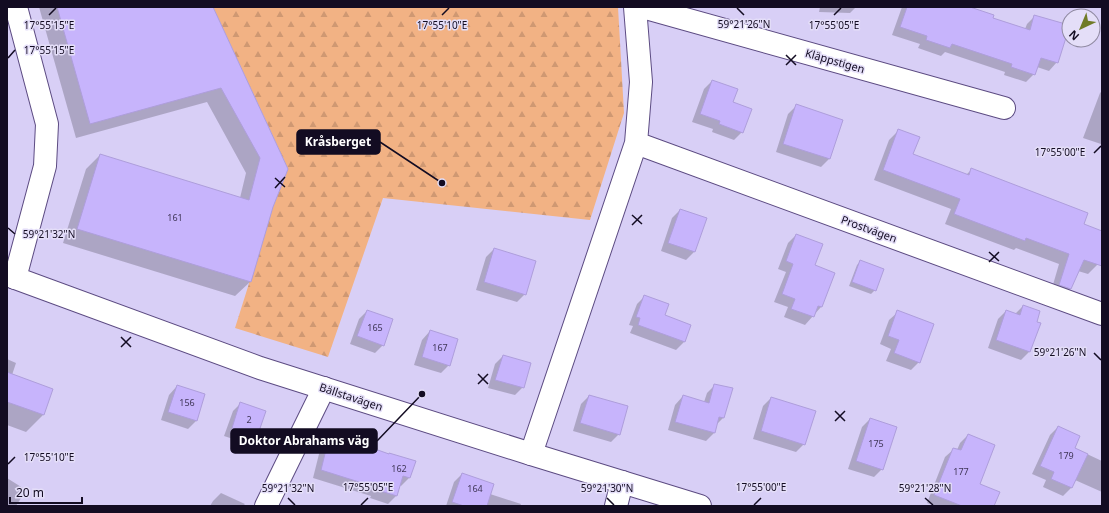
<svg xmlns="http://www.w3.org/2000/svg" width="1109" height="513" viewBox="0 0 1109 513" font-family="'Noto Sans',sans-serif">
  <style>
    .forest { fill: url(#forest-firs) }
    .shadow { fill: #0003 }
    .building { fill: #c7b4fc; stroke: #ae9edb }
    .lines { fill: none; stroke-linecap: round; stroke-linejoin: round }
    .minor-casing { stroke: #5c4b82; stroke-width: 24 }
    .tertiary-casing { stroke: #5c4b82; stroke-width: 24 }
    .minor { stroke: #fff; stroke-width: 22 }
    .tertiary { stroke: #fff; stroke-width: 22 }
    .ticks { fill: none; stroke: #130c22; stroke-width: 1.5 }
    .labels { text-anchor: middle; stroke-width: 3; stroke-linejoin: round; paint-order: stroke }
    .number-label { font-size: 9px; fill: #403658 }
    .street-label { font-size: 11px; fill: #130c22; stroke: #e4def8 }
    .ticks-label { font-size: 10px; text-anchor: middle; fill: #130c22; stroke: #e4def8; stroke-width: 3; stroke-linejoin: round; paint-order: stroke }
    .leader { fill: none; stroke: #130c22; stroke-width: 1.5 }
    .callout-dot { fill: #130c22; stroke: #e4def8; stroke-width: 1.5 }
    .callout { fill: #130c22; stroke: #130c22; stroke-width: 1.5 }
    .callout-label { font-size: 12px; text-anchor: middle; font-weight: bold; fill: #fff }
  </style>
  <defs>
    <pattern id="forest-firs" width="22" height="20" patternUnits="userSpaceOnUse"><rect width="22" height="20" fill="#f2b284"/><path d="M5 1l3.5 6h-7zM16 11l3.5 6h-7z" fill="#cf9872"/></pattern>
  </defs>
  <rect width="100%" height="100%" fill="#d8cff6"/>
  <path class="forest" d="M213,7h405l6,106 -34,107 -207,-22 -55,159 -93,-29 38,-121 15,-38z"/>
  <path class="shadow" d="M39,7h173l75,162 -14,38 -23,75 -15,14 -172,-53 23,-74 14,-14 140,43 6,-25 -39,-71 -131,36z
    M820,7h36l-6,6 -31,-1z
    M902,7h64l26,11 33,11 2,-5 8,-8 22,46 -8,9 -12,-4 -3,7 -8,8 -22,-7 1,-3 -60,-20 -4,4 -23,-8 2,-4 -28,-9z
    M712,81l20,22 10,29 -8,8 -22,-8 1,-3 -21,-7 12,-33z
    M1102,91v52l-1,1 -18,-6 17,-45z
    M797,105l45,16 -13,38 -8,8 -45,-15 12,-38z
    M899,130l13,25 54,20 6,-6 111,56 19,7v22l-4,10 -10,10 -10,-3 -8,18 -10,10 -10,-4 9,-31 -43,-16 -2,2 -69,-26 6,-15 -77,-29 15,-40z
    M680,210l25,8 -11,34 -8,8 -25,-9 11,-33z
    M796,235l18,31 7,41 -16,18 -21,-8 4,-10 -14,-5 12,-30 -8,-3 10,-26z
    M494,249l31,45 -8,8 -41,-12 10,-33z
    M861,261l14,29 -4,4 -22,-8 8,-21z
    M645,296l19,20 26,10 -6,16 -8,8 -46,-17 3,-7 -4,-1 8,-21z
    M1023,306l12,16 5,2 -11,28 -8,8 -33,-12 10,-29 8,-8 9,3z
    M367,311l16,34 -8,8 -25,-9 9,-25z
    M898,312l21,50 -8,8 -25,-9 5,-12 -11,-5 9,-24z
    M430,331l19,34 -8,8 -27,-8 8,-25z
    M503,356l20,31 -8,8 -27,-7 7,-24z
    M7,359l9,4 -4,12 31,40 -17,17 -19,-7z
    M715,385l16,4 -8,29 -7,7 -2,8 -8,8 -38,-11 7,-25 8,-9 21,6 3,-9z
    M177,386l27,9 -8,26 -8,8 -27,-9 8,-25z
    M589,396l30,38 -8,8 -38,-11 8,-27z
    M771,398l33,46 -8,8 -43,-13 10,-33z
    M241,403l15,33 -8,8 -24,-8 9,-25z
    M870,419l12,50 -8,8 -26,-8 14,-42z
    M1058,427l16,21 28,13v31l-27,-12 -4,8 -8,8 -20,-9 3,-7 -14,-6 18,-39z
    M331,434l57,21 26,7 -5,16 -8,8 -2,-1 -3,11 -8,8 -18,-6 1,-2 -58,-18 9,-36z
    M968,435l11,49 14,22h-58l-8,-3 18,-46 9,-8 3,1 3,-7z
    M462,474l28,20 31,10 -1,2h-74l8,-24z
    M7,478l19,12 -10,16h-9z
    M221,493l24,11 -2,2h-33l3,-5z"/>
  <path class="building" d="M57,7h156l75,162 -15,38 -22,75 -174,-53 23,-75 149,46 11,-42 -39,-70 -131,36z
    M907,7h63l24,8 -1,3 37,12 4,-15 35,10v3l-11,35 -17,-5 -6,17 -24,-8 1,-3 -60,-20 -2,4 -24,-8 1,-4 -27,-9z
    M712,80l26,9 -5,13 19,7 -9,24 -24,-9 1,-3 -20,-7z
    M796,104l47,16 -13,39 -47,-15z
    M898,129l22,8 -7,17 56,21 2,-7 117,45 -4,11 18,7v35l-18,-6 -13,29 -12,-4 10,-31 -43,-16 -1,3 -71,-27 6,-15 -77,-29z
    M680,209l27,9 -12,34 -27,-9z
    M796,234l27,10 -8,21 20,8 -13,34 -4,-1 -4,11 -23,-8 4,-10 -13,-5 11,-30 -7,-3z
    M494,248l42,13 -10,34 -42,-13z
    M860,260l24,9 -8,22 -24,-9z
    M644,295l25,9 -4,11 26,10 -6,17 -47,-17 2,-7 -4,-1z
    M1023,305l17,6 -3,11 4,1 -11,29 -34,-12 10,-30 14,5z
    M367,310l26,9 -9,27 -27,-10z
    M897,310l37,14 -14,39 -26,-10 5,-13 -11,-4z
    M430,330l28,9 -8,27 -28,-9z
    M503,355l28,8 -7,25 -29,-8z
    M7,372l46,17 -9,26 -37,-13z
    M714,384l19,4 -9,30 -5,-1 -4,16 -40,-11 8,-27 26,8z
    M177,385l28,9 -8,27 -29,-9z
    M589,395l39,11 -8,29 -40,-12z
    M771,397l45,14 -11,34 -44,-14z
    M240,402l26,9 -9,26 -25,-9z
    M870,418l27,9 -14,43 -27,-9z
    M1058,426l22,10 -5,12 13,6 -16,34 -21,-9 3,-7 -14,-6z
    M330,433l59,21v-1l27,8 -6,17 -7,-2 -6,20 -20,-6 1,-2 -57,-18z
    M968,434l27,11 -15,39 20,8 -6,14h-32l-28,-11 19,-47 8,2z
    M462,473l32,11 -7,22h-23l-12,-4z"/>
  <g class="lines">
    <g class="minor-casing">
      <path id="minor" d="M642,7l362,101
        M636,143l466,171
        M15,278l30,-112 2,-42 -31,-117
        M531,454l105,-311 5,-61 -6,-75
        M266,506l58,-118
        M616,506l6,-24"/>
    </g>
    <g class="tertiary-casing">
      <path id="tertiary" d="M7,275l253,93 271,86 169,52"/>
    </g>
    <use href="#minor" class="minor"/>
    <use href="#tertiary" class="tertiary"/>
  </g>
  <path class="ticks" d="M737,8l7,7M49,15l7,-7M442,15l7,-7M834,15l7,-7M786,55l10,10M8,58l7,-8M786,65l10,-10M1094,153l7,-7M275,178l10,9M275,188l10,-11M632,215l10,9M632,225l10,-10M8,228l7,6M989,252l10,9M989,262l10,-10M121,337l10,10M121,347l10,-10M1094,353l7,7M478,374l10,10M478,384l10,-10M835,411l10,10M835,421l10,-10M8,464l7,-7M288,498l7,7M607,498l7,7M925,498l8,7M361,505l7,-7M754,505l7,-7"/>
  <g class="labels">
    <g class="number-label">
      <text x="175" y="221">161</text>
      <text x="375" y="331">165</text>
      <text x="440" y="351">167</text>
      <text x="187" y="406">156</text>
      <text x="249" y="423">2</text>
      <text x="876" y="447">175</text>
      <text x="1066" y="459">179</text>
      <text x="399" y="472">162</text>
      <text x="961" y="475">177</text>
      <text x="475" y="492">164</text>
    </g>
    <g class="street-label">
      <text transform="translate(835 61) rotate(16)" y="4">Kläppstigen</text>
      <text transform="translate(869 229) rotate(20)" y="4">Prostvägen</text>
      <text transform="translate(351 397) rotate(18)" y="4">Bällstavägen</text>
    </g>
  </g>
  <g class="ticks-label">
    <text x="744" y="28">59°21'26"N</text>
    <text x="49" y="29">17°55'15"E</text>
    <text x="442" y="29">17°55'10"E</text>
    <text x="834" y="29">17°55'05"E</text>
    <text x="49" y="54">17°55'15"E</text>
    <text x="1060" y="156">17°55'00"E</text>
    <text x="49" y="238">59°21'32"N</text>
    <text x="1060" y="356">59°21'26"N</text>
    <text x="49" y="461">17°55'10"E</text>
    <text x="368" y="491">17°55'05"E</text>
    <text x="761" y="491">17°55'00"E</text>
    <text x="288" y="492">59°21'32"N</text>
    <text x="607" y="492">59°21'30"N</text>
    <text x="925" y="492">59°21'28"N</text>
  </g>
  <path class="leader" d="M442 183L380 142M422 394L377 441"/>
  <g class="callout-dot">
    <circle cx="442" cy="183" r="4"/>
    <circle cx="422" cy="394" r="4"/>
  </g>
  <g class="callout">
    <rect x="297" y="130" width="83" height="24" rx="4"/>
    <rect x="231" y="429" width="146" height="24" rx="4"/>
  </g>
  <g class="callout-label">
    <text x="338" y="146">Kråsberget</text>
    <text x="304" y="445">Doktor Abrahams väg</text>
  </g>
  <rect width="1109" height="513" fill="none" stroke="#130c22" stroke-width="16"/>
  <g transform="translate(1081 28) rotate(224)"><circle r="19" fill="#e4def8" stroke="#908aa2"/>
  <path d="M0-3L7 15L0 10L-7 15Z" fill="#707b27"/>
  <text y="-6" font-size="11" font-weight="bold" text-anchor="middle" fill="#130c22">N</text>
  </g>
  <path d="M10 497v6h72v-6" fill="none" stroke="#130c22" stroke-width="2"/>
  <text x="16" y="497" font-size="12" fill="#130c22" stroke="#e4def8" stroke-width="3" paint-order="stroke">20 m</text>
</svg>
